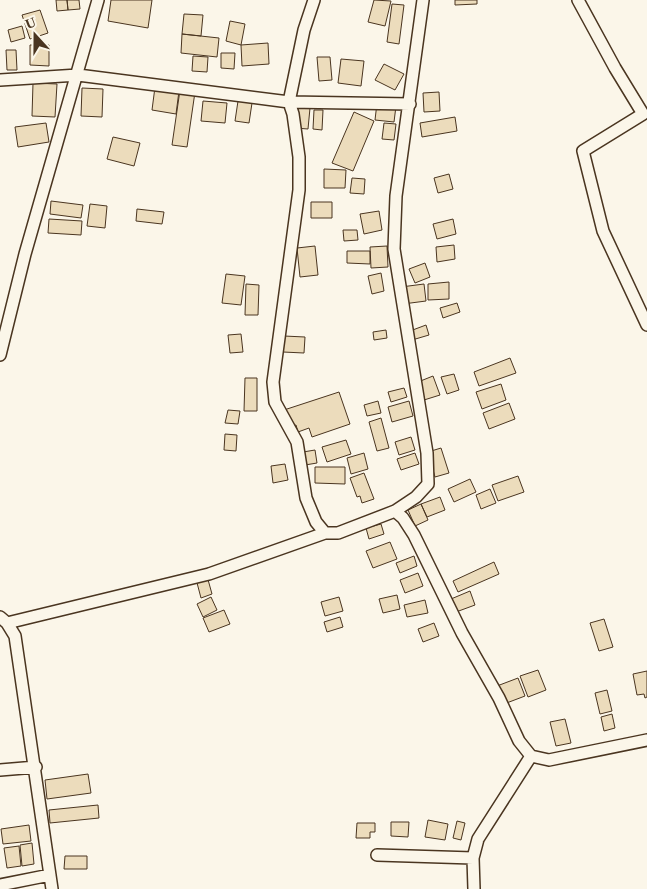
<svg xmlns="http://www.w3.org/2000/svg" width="647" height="889" viewBox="0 0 647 889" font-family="Georgia,serif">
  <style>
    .building { fill: #ecdcbc; stroke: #4a3520 }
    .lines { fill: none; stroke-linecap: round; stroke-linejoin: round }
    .street-casing { stroke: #4a3520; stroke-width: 14 }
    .street { stroke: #fbf6e9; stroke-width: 11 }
  </style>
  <rect width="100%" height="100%" fill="#fbf6e9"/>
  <path class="building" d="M56,0h11l1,10 -11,1z
    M67,0h12l1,9 -12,1z
    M111,0h41l-4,28 -40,-7z
    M374,0l17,1 -6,25 -17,-4z
    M455,0h22v4l-22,1z
    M392,4l12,1 -5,39 -12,-2z
    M40,10l8,23 -18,6 -8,-24z
    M184,14l19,1 -2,21 -19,-2z
    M230,21l15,3 -4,21 -15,-4z
    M22,26l3,12 -14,4 -3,-12z
    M182,34l37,4 -2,19 -36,-4z
    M268,43l1,21 -27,2 -1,-21z
    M30,45h19v21l-19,-1z
    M6,50h10l1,20h-10z
    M221,53h14l-1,16 -13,-1z
    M193,56l15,1 -1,15 -15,-1z
    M317,57h13l2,23 -13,1z
    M341,59l23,2 -3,25 -23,-3z
    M384,64l20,10 -9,16 -20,-10z
    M33,83l24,1 -2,33 -23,-1z
    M155,87l24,4 -3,23 -24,-4z
    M82,88l21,1 -1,28 -21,-1z
    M180,90l15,2 -8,55 -15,-2z
    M439,92l1,19 -16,1 -1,-19z
    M203,101l24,2 -2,20 -24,-2z
    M238,101l14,2 -3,20 -14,-2z
    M377,103l19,3 -2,16 -19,-2z
    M297,107l13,1 -2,21 -13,-1z
    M314,110h9l-1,20 -9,-1z
    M354,112l20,9 -21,50 -21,-8z
    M455,117l2,14 -35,6 -2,-14z
    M46,123l3,19 -31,5 -3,-20z
    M384,123l12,1 -2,16 -12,-1z
    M113,137l27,6 -6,23 -27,-7z
    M324,169l22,1 -1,18h-21z
    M449,174l4,15 -15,4 -4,-15z
    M352,178l13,1 -1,15 -14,-1z
    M51,201l32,4 -2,13 -31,-4z
    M311,202h21v16h-21z
    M90,204l17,2 -2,22 -18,-2z
    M137,209l27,3 -2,12 -26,-3z
    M379,211l3,19 -18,4 -4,-20z
    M49,219l33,2 -1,14 -33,-2z
    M453,219l3,15 -19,5 -4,-15z
    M343,230h14l1,10 -14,1z
    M454,245l1,14 -18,3 -1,-15z
    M315,246l3,29 -18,2 -3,-29z
    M387,246l1,21 -17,1 -1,-21z
    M347,251h23v13l-23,-1z
    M425,263l5,14 -15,6 -6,-14z
    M381,273l3,18 -12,3 -4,-18z
    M226,274l19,2 -4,29 -19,-2z
    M449,282v17l-21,1v-16z
    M246,284l13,1 -1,30h-13z
    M424,284l2,17 -23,3 -2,-17z
    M457,303l3,9 -17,6 -3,-10z
    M426,325l3,10 -17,5 -2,-9z
    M386,330l1,8 -13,2 -1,-8z
    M241,334l2,18 -13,1 -2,-18z
    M284,336l21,1 -1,16 -21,-1z
    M510,358l6,15 -37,13 -5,-14z
    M454,374l5,16 -12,4 -6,-17z
    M433,376l7,19 -16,5 -6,-18z
    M245,378h12v33h-13z
    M501,384l5,16 -24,9 -6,-17z
    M404,388l3,9 -16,5 -3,-10z
    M339,392l11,32 -38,13 -3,-9 -11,4 -2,-7 -6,2 -6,-17z
    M378,401l3,12 -14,3 -3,-11z
    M409,401l4,15 -21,6 -4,-15z
    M509,403l6,16 -26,10 -6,-16z
    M228,410l12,1 -2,13 -13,-1z
    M381,418l8,30 -12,3 -8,-29z
    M225,434l12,1 -1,16 -12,-1z
    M411,437l4,13 -16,5 -4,-13z
    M346,440l5,14 -24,8 -5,-15z
    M441,448l8,25 -14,4 -7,-25z
    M315,450l2,13 -12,2 -2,-13z
    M364,453l4,16 -17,5 -4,-16z
    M415,453l4,11 -18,6 -4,-11z
    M285,464l3,16 -15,3 -2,-17z
    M315,467h30v17l-30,-1z
    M364,473l10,26 -12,4 -2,-7 -3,1 -7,-19z
    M518,476l6,16 -26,9 -6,-16z
    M470,479l6,13 -22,10 -6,-13z
    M490,489l6,14 -15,6 -5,-14z
    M440,497l5,13 -18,7 -6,-13z
    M421,504l7,16 -13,6 -7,-16z
    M381,524l3,10 -15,5 -3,-11z
    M390,542l7,17 -24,9 -7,-17z
    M414,556l3,10 -17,7 -4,-10z
    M494,562l5,12 -41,18 -5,-11z
    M418,573l5,13 -18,7 -5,-13z
    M207,576l5,18 -11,4 -5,-19z
    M470,591l5,14 -19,7 -5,-13z
    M397,595l3,14 -17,4 -4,-14z
    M211,597l6,13 -14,7 -6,-13z
    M339,597l4,14 -18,5 -4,-14z
    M425,600l3,13 -21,4 -3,-12z
    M224,610l6,14 -21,8 -6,-14z
    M340,617l3,10 -16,5 -3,-10z
    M604,619l9,28 -14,4 -9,-28z
    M434,623l5,13 -16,6 -5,-13z
    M538,670l8,20 -18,7 -8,-21z
    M647,671v26l-2,1 -1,-4 -7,1 -4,-21z
    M518,678l7,18 -21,8 -7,-18z
    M607,690l5,21 -12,3 -5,-21z
    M612,714l3,14 -11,3 -3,-14z
    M565,719l6,24 -15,3 -6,-24z
    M88,774l3,19 -44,6 -2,-19z
    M98,805l1,13 -49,5 -1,-13z
    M428,820l20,4 -3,16 -20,-3z
    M457,821l8,2 -4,17 -8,-2z
    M391,822h18l-1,15 -17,-1z
    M357,823h18v9h-5v6h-14z
    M29,825l2,16 -28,3 -2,-15z
    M32,843l2,21 -12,2 -2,-21z
    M19,846l2,20 -14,2 -3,-20z
    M65,856h22v13h-23z"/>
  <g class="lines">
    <g class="street-casing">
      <path id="street" d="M314,0l-10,30 -15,72 4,12 6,43v33l-26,192 2,20 22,40 9,56 10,24 9,11h13l57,-22 8,7 11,17 48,98 37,65 20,43 12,15 18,4 98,-20
        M578,0l37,68 28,46 -60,37 20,80 44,94
        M0,80l78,-5 211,27 121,2
        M0,355l25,-101 73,-254
        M395,511l21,-14 12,-13 -1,-31 -33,-204 2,-53 27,-196
        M0,617l7,6 8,13 37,253
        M7,623l202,-49 116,-41
        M0,770l36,-3
        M377,855l96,3
        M0,885l50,-10
        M474,889l-1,-31 5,-19 53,-83"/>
    </g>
    <use href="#street" class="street"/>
  </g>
  <g transform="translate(35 35) rotate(339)" stroke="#fbf6e9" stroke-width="4" paint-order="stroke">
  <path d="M0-4L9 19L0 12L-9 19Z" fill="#4a3520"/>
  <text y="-8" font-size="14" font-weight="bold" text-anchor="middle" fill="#4a3520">U</text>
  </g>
</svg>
